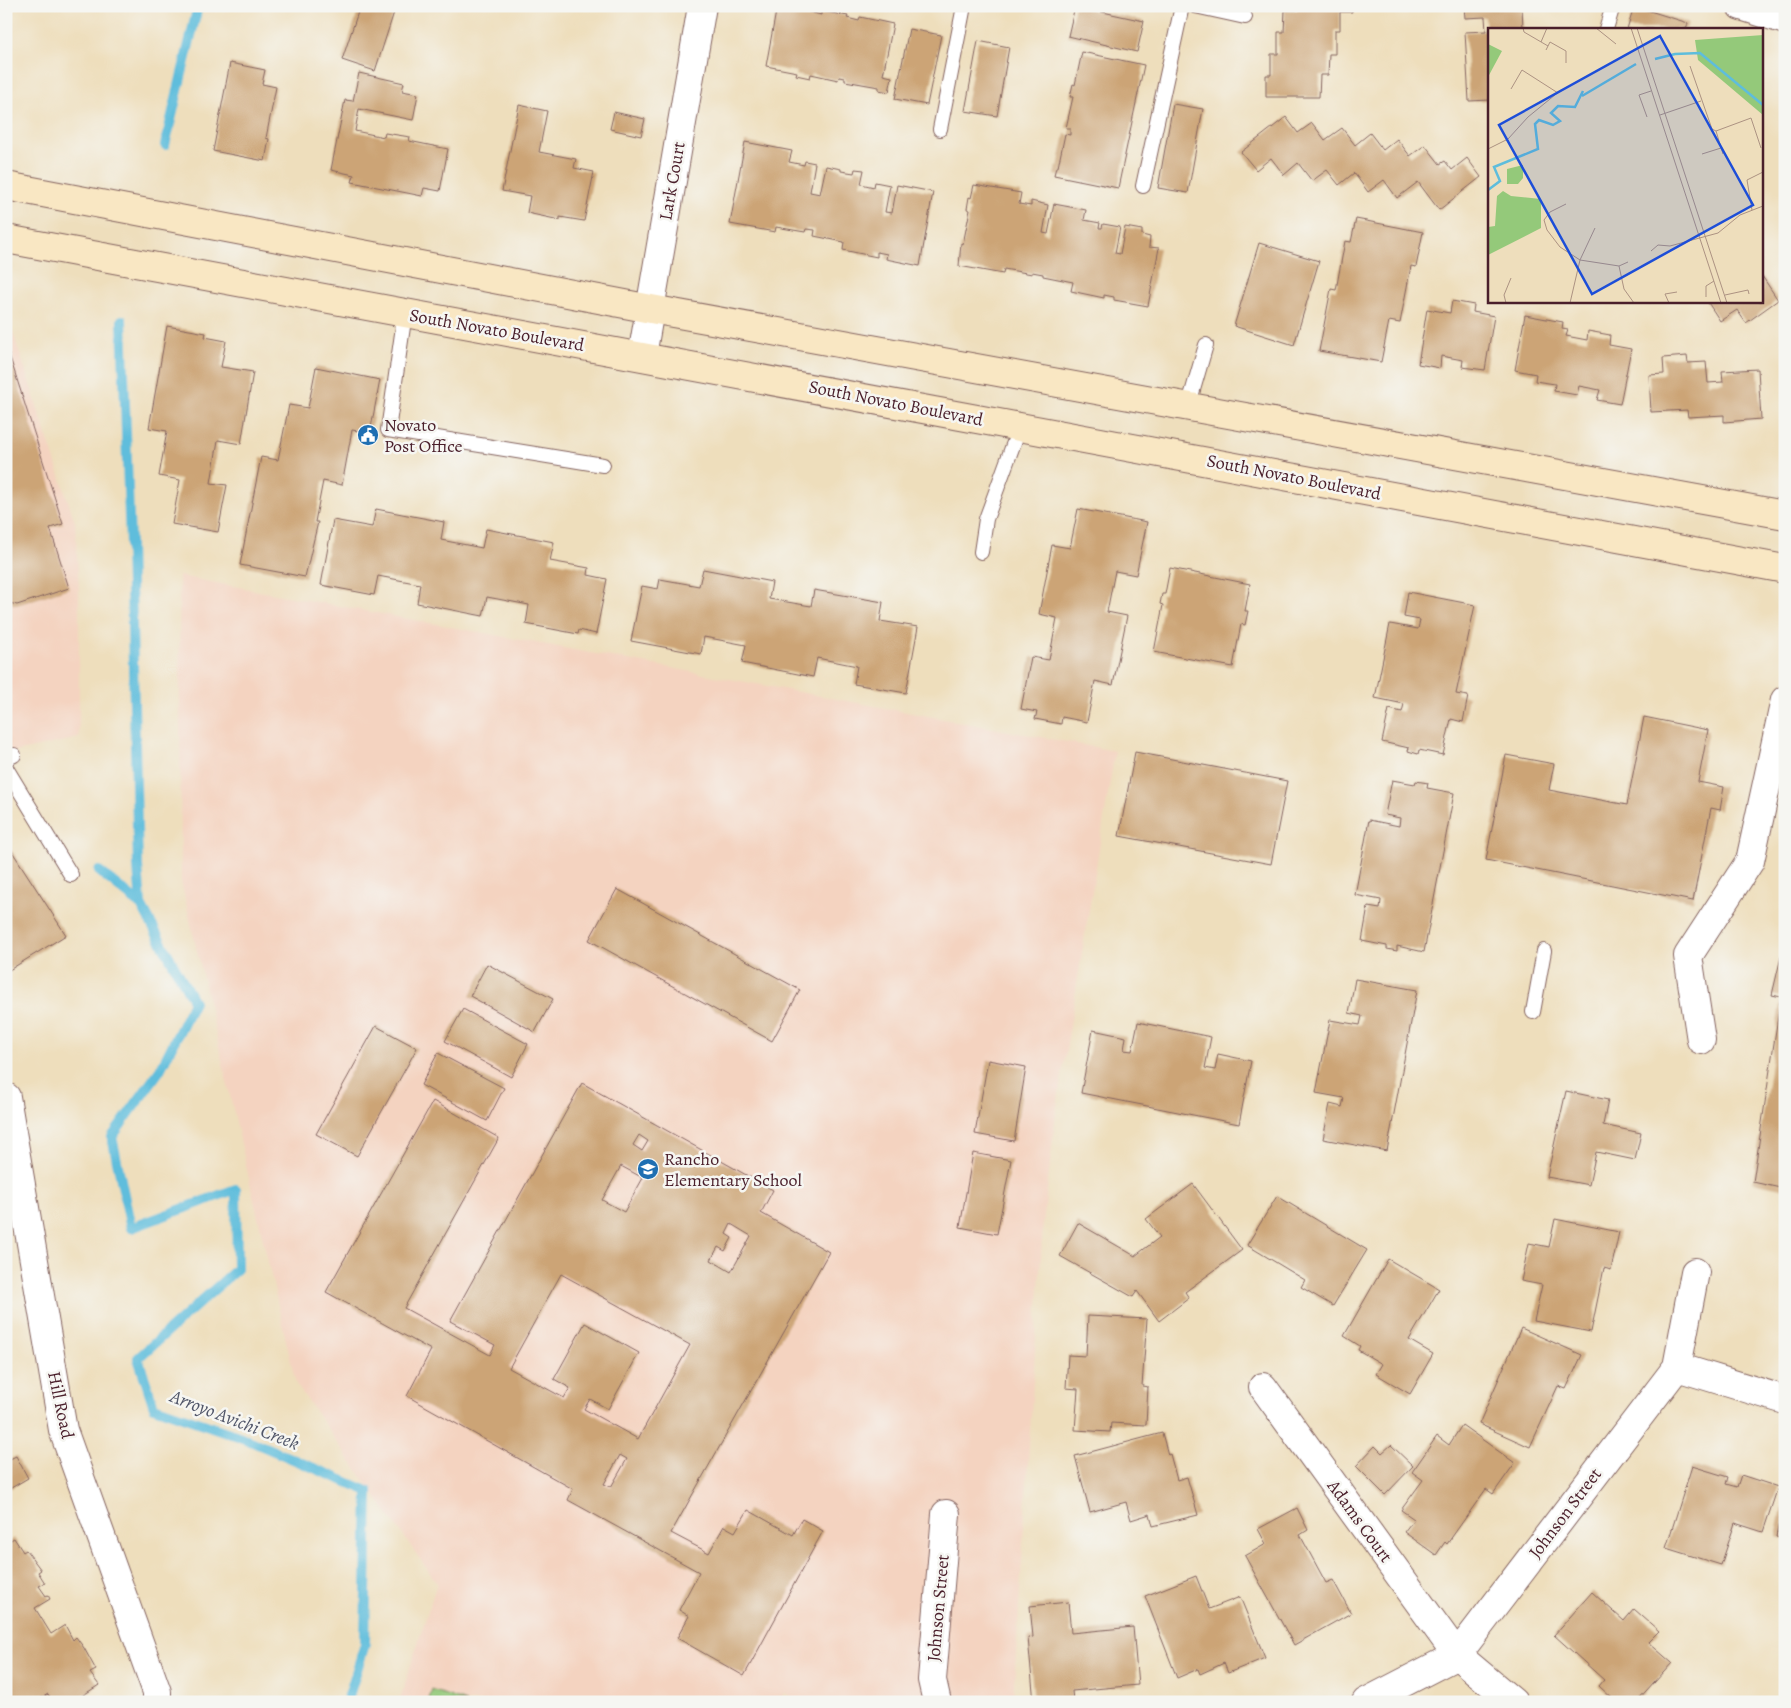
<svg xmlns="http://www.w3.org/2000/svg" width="1791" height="1708" viewBox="0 0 1791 1708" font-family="Alegreya,serif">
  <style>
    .built { fill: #f4d3c0 }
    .green { fill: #94c97a; stroke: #6f7452 }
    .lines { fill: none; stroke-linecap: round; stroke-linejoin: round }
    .stream { stroke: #5ebddc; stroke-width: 10 }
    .building { fill: #cca476; fill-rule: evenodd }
    .service-casing { stroke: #83625e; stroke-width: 16 }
    .minor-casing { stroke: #83625e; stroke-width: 30 }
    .secondary-casing { stroke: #83625e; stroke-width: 30 }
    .service { stroke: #fff; stroke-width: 14 }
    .minor { stroke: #fff; stroke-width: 28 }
    .secondary { stroke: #f9e7c3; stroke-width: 28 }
    .labels { text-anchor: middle; stroke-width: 5; stroke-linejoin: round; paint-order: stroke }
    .street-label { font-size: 18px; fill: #4a1f2b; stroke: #f6f6f2 }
    .poi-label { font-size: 18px; fill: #4a1f2b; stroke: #f6f6f2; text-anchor: start }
    .water-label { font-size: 19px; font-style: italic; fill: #515669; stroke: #f6f6f2 }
    .inset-river { fill: none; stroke: #5ebddc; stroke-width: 2.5 }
    .inset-road { fill: none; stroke: #ac9282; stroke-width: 1 }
    .view { fill: #1d4ed8; fill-opacity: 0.15; stroke: #1d4ed8; stroke-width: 2.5 }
    .inset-edge { fill: none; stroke: #4a1f2b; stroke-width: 2.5 }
  </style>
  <rect width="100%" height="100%" fill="#f6f6f2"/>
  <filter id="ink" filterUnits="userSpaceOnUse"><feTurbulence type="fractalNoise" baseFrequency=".02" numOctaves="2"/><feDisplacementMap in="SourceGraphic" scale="10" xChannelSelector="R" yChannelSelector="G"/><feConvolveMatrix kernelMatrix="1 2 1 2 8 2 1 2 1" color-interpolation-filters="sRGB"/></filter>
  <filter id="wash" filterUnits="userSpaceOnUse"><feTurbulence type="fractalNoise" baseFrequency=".0096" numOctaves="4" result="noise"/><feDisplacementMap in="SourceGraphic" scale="20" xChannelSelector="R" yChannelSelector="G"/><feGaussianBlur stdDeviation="1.12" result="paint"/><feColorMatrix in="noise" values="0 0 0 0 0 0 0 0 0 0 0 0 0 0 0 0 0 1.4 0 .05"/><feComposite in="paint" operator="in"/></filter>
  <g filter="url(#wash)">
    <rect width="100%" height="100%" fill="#eedebc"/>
    <path class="built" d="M6,311l69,211 4,67v149l-73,16z
      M179,576l936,175 -59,361 -13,113 -30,477h-213l-15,-9 -6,9h-380l38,-119 -141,-199 -115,-503z"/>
    <path class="green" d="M432,1690l34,12h-38z"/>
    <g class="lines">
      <path class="stream" d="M165,145l33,-139
        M122,320l8,224 8,322 3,39
        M99,871l42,34 53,97 -34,68 -48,67 19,91 105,-39 1,80 -99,89 16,49 87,30 127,54 -3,153 -18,58"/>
    </g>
    <g id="blocks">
      <path class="building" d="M360,6h36l-21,65 -33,-11z
        M777,6h10l34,9v-4l27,5 -1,2 12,3 1,-4 33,7 -10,51 9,2 -3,15 -10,-2v-3l-34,-6v-3l-6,-1 -1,3 -27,-6 -1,4 -14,-3 1,-3 -31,-6z
        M1075,6l69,15 -7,31 -69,-16z
        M1297,6h55v6h-12v18h-5v24h-6l-1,21h-8l-1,22h-53v-22h5v-21h7v-22h6l1,-22h12z
        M1464,6h58l1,23h-33v71l-21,1 -4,-69 21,-1 -1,-14 -20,1z
        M1634,6l54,17 -2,6h-59z
        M909,29l32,6 -14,70 -32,-6z
        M978,41l31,6 -12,69 -32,-5z
        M1082,52l62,13 -26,123 -64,-13 2,-8h2l7,-33 5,1v-7h-4l7,-31h-3l3,-13 2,1z
        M230,63l35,7 -3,14 14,3 -10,51 3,1 -4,22 -52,-10z
        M359,73l45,10 -2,8 16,3 -5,26 -54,-11 -4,22 29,6 1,-4 25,4 -1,4 39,8 -8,42 -16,-3 -2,8 -70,-14 2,-7 -23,-5 14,-70 8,1z
        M1173,104l30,5 -15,84 -30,-5z
        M519,105l28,6 -8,41 37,7 -2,9 20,4 -10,49 -24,-4v3l-33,-7 3,-17 -28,-5z
        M614,112l31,7 -4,17 -31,-7z
        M1286,117l12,16 14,-10 13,17 17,-12 13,17 15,-12 13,17 14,-11 13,17 15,-11 15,19 5,-3 7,9 15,-12 14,19 -42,33 -21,-28 -21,16 -13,-18 -16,12 -14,-19 -15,12 -12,-15 -15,11 -14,-18 -14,12 -13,-17 -15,12 -15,-18z
        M745,142l47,9 -3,11 15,3 1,-4 10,2 -5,29 10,2 6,-28 15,3v2l13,2 1,-4 9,1 -3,14 13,3 1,-5 15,3 -5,27 7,1 5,-28 36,7 -13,74 -34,-7 1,-5 -10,-2v5l-34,-7 1,-8 -30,-6 1,-6 -9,-1 -1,3 -29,-5 -1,5 -45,-8z
        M974,185l47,8 -2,11 12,2v-5l17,4 -5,28 5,1 6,-30 32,6 -2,10 16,3 -1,5h3l1,-4 17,3 -5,26 5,1 5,-27 17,3v5l8,2 -1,10 10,1 -11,58 -34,-6v-3l-10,-2v3l-33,-7 2,-9 -30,-6v-2l-11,-2v2l-28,-5 -1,5 -44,-8 2,-23 2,1 7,-34 -3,-1 2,-12 2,1z
        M1356,219l67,13 -7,35 -5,-1 -11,57 -11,-2 -8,41 -62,-11 12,-62 5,1 9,-49 6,1z
        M1259,243l60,18 -25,84 -60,-19z
        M1762,276l16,24 -32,23 -9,-13 -17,11 -13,-20h55z
        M1452,301l22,4 -1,7 21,4 -9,54 -23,-3 1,-7 -22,-4 -1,12 -22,-4 9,-55 23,4z
        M1525,315l38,7 -1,7 6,1 -2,6 21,4 1,-9 22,4 -1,10 22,4 -11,55 -23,-4 3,-10 -21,-4 -2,9 -23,-4 1,-7 -20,-3 1,-7 -21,-4z
        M167,326l39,7 -1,4 21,4 -5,26 32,5 -12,72 -23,-4 -7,43 16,2 -9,47 -46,-8 8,-44 -21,-4 8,-45 -18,-3z
        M7,348l56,176 -13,4 19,60 -52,17 -11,-3z
        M1687,356l1,7 18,-1 2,21 15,-1 -1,-11 36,-2 3,50 -37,3v-7l-36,2 -1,-7 -36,2 -2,-37 15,-1 -1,-16z
        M316,367l64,13 -10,53 -18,-3 -10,55 -19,-4 -8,41h3l-13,55 -65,-12 21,-108 17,3 11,-55 19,3z
        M376,509l68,13 -3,18 41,8 4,-19 68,13 -4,19 39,7 -1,7 19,4 -11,55 -17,-4 -1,4 -52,-10 3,-19 -42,-8 -4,19 -66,-13 3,-19 -42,-8 -4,19 -53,-10 12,-65 39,7z
        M1078,509l69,13 -11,53 -21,-4 -8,41 20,4 -14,69 -18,-4 -8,41 -25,-5 -1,7 -26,-5 2,-7 -16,-3 10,-52 18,3 8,-42 -18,-4 13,-69 18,3z
        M1170,568l80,16 -5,27h3l-3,14 -4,-1 -8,43 -79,-15 9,-47 -3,-1 2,-10h3z
        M703,569l69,13 -3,17 42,7 3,-16 69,12 -3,19 38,6 -12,66 -52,-9 3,-18 -40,-8 -4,19 -71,-14 4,-18 -42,-8 -3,17 -70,-13 11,-55 16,3 2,-10 39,7z
        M1408,592l67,13 -19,89 12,2 -5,26 -12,-3 -8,36 -24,-5 -1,4 -10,-3 1,-3 -27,-6 7,-33 13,3 2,-8 -29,-6 15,-74 28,5 2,-9 -16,-3z
        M1644,717l64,13 -10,52 26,5 -4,23 -9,-2 -18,93 -207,-41 20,-105 48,9 -5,26 78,15z
        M1135,752l152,29 -16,83 -152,-28z
        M1392,780l23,4 1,-3 12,2 -1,5 27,5 -30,159 -27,-6v5l-10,-2v-3l-25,-5 6,-34 12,2 1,-9 -26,-5 14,-75 30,6 1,-8 -15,-3z
        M6,842l60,93 -60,37z
        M617,889l183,101 -28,51 -183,-101z
        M1784,944h1v245l-32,-7 28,-185 -9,-2z
        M487,964l66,35 -18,33 -65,-36z
        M1355,979l62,11 -30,161 -64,-12 7,-35 12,3 2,-9 -28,-5 14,-73 30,5 2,-9 -13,-3z
        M463,1009l65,35 -17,33 -66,-36z
        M1138,1022l73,15 -6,31 10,2 3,-16 33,7 -12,63 -158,-31 12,-63 33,7 -2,13 8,1z
        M376,1026l41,22 -60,108 -41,-22z
        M438,1053l66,35 -17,33 -66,-36z
        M988,1060l38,7 -12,74 -39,-7z
        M582,1083l191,107 -12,23 68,39 -158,281 38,20 15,-27 11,6 13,-22 45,25 9,-16 21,12 -79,145 -67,-38 12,-22 -10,-6 20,-38 -131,-72 5,-11 -166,-93 24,-46 -105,-58 107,-191 66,37 -95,170 86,47 5,-10 -45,-24zM639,1135l9,6 -6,10 -9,-6zM621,1166l22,12 -19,34 -22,-12zM731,1224l20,12 -20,36 -20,-12 7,-13 7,4 7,-13 -6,-4zM561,1274l129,71 -52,94 -54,-30 6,-10 18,10 31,-56 -54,-30 -31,56 16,9 -6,10 -55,-30zM620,1455l7,4 -16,28 -7,-3z
        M1566,1091l42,9 -5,25 38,8 -6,27 -39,-8 -7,33 -42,-8z
        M973,1153l38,7 -14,74 -37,-7z
        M1193,1184l49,66 -57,42 4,6 -30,23 -22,-30 -4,6 -73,-41 18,-33 57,33 25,-19 -14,-18z
        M1277,1196l90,54 -34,56 -32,-19 4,-7 -58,-35z
        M1555,1219l64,13 -8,38 -7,-2 -13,64 -57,-11 8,-36 -21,-4 8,-38 20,4z
        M1388,1259l51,30 -30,51 24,14 -23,40 -34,-20 6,-10 -24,-14 2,-4 -16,-10z
        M1088,1316l59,3 -5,67 6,1 -2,38 -35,-2 -1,9 -35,-2 3,-41 -12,-1 2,-33 18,1z
        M1521,1328l61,27 -16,34 -8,-3 -28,61 -51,-23z
        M1462,1425l53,38 -22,31 -7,-5 -39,55 -2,-2 -9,13 -32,-23 10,-13 -13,-9 22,-30 -11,-8 25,-36 12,9z
        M1162,1433l6,22 2,-1 7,26 10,-3 11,38 -45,11 -3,-12 -19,6 -5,-18 -36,10 -15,-56z
        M1391,1445l22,21 -28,29 -29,-29 19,-20 7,7z
        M16,1456l12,22 -22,13v-30z
        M1692,1466l36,11 -2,7 11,3 4,-12 37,12 -15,45 -28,-9 -14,42 -55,-17z
        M1784,1498h1v41l-9,-2z
        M1297,1508l11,22 -8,5 26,48 7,-3 18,33 -57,32 -49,-89 21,-12 -8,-15z
        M14,1538l9,14 3,-2 15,20 -3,2 7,11 -6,3 7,10 2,-1 2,4 -15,9 16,26 14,-9 8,15 3,-3 8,11 12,22 -6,3 9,12 -22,14 2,3h-26l-5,-8 -13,8h-29v-159z
        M1196,1576l13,33 31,-12 25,61 -37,15 -4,-10 -24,11 -2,-5 -21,9 -32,-82z
        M1592,1592l32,29 10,-12 25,22 -11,11 24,21 -35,39h-21l-17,-16 5,-6 -50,-45z
        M1068,1602l3,31 62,-6 5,58 -66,6 1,9 -39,2 -6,-64 5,-1 -3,-31z"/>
    </g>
  </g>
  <g filter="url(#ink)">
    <use href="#blocks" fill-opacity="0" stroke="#83625e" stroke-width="1"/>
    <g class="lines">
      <g class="service-casing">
        <path id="service" d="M1195,6l50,11
          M1606,29l7,-23
          M940,129l24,-123
          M1143,186l39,-180
          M405,313l-17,117 215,35
          M1188,407l18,-62
          M981,552l5,-33 34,-93
          M6,759l8,-4
          M6,768l65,107
          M1533,1012l11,-61"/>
      </g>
      <g class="minor-casing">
        <path id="minor" d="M1741,6l44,14
          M642,356l60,-350
          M1701,1040l-13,-84 62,-95 35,-161
          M6,1097l57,333 94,262v10
          M1677,1367l108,33
          M1263,1387l194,268 56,47
          M937,1702l-5,-22 14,-166
          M1366,1702l91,-47 220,-288 18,-95"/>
      </g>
      <g class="secondary-casing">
        <path id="secondary" d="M6,186l645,123 1134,206
          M6,239l1779,330"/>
      </g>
      <use href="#service" class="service"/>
      <use href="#minor" class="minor"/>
      <use href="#secondary" class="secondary"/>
    </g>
  </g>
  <defs>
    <g id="civic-disc" transform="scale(1.125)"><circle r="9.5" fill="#1f6fb2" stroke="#f6f6f2"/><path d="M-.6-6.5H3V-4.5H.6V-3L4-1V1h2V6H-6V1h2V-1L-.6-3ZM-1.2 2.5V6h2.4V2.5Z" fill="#fff"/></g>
    <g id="school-disc" transform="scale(1.125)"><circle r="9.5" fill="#1f6fb2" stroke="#f6f6f2"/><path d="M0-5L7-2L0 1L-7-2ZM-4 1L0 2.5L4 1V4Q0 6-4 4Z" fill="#fff"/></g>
  </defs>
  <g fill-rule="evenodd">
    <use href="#civic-disc" x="368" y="435"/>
    <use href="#school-disc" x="648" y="1169"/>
  </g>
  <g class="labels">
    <g class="street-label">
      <text transform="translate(672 181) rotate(-80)" y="6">Lark Court</text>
      <text transform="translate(497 330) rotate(10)" y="6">South Novato Boulevard</text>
      <text transform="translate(896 403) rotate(11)" y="6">South Novato Boulevard</text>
      <text transform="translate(1294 477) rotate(11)" y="6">South Novato Boulevard</text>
      <text transform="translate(61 1405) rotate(78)" y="6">Hill Road</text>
      <text transform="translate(1565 1513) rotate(-53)" y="6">Johnson Street</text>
      <text transform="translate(1360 1521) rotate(54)" y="6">Adams Court</text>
      <text transform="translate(938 1608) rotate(-85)" y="6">Johnson Street</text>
    </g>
    <g class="poi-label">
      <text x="384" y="431">Novato<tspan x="384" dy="21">Post Office</tspan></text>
      <text x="664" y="1165">Rancho<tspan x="664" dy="21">Elementary School</tspan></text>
    </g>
    <g class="water-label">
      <text transform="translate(235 1419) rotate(21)" y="7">Arroyo Avichi Creek</text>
    </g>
  </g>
  <g transform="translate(1488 28)">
    <rect width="275" height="275" fill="#eedebc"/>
    <path d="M275,7v80l-65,-55 -3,-20zM0,16l14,7 -14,26zM35,137v13l-5,6h-11v-15zM15,163l8,5 30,3v29l-53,27v-28l7,-1 2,-30z" fill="#94c97a"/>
    <path class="inset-river" d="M167,31l20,-5 25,-1 63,52M94,68l54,-32M0,162l12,-9 -6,-14 44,-18 -3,-25 4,-4 14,5 7,-4 -9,-8 7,-7 17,1 8,-16"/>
    <path class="inset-road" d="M35,0l1,4 24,14M108,0l20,16M143,0l90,275M149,0l90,275M53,14l6,-14M58,22l4,-8 16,9v12M202,38l22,63 4,2 35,-13 10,30M23,61l11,-19 36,23M172,87l41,-14M159,89l-8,-22 12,-4M228,103l7,23M0,121l20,-10 20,-22 33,-27M214,126l19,-6M78,176l-16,8 -6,8 3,10 13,17 20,13 39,6 9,-4M264,182l-5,-30 16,-8M163,223l7,-6 12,1 48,-13 22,-18 23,-9M131,238l5,23 10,14M237,267l23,-5 1,4M218,269v-11l8,-5M18,275l-2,-8 7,-17M82,275l10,-43 15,-32M181,275l-4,-9 12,-2"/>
    <path class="view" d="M172,8l93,169 -161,89 -93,-169z"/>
    <rect width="275" height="275" class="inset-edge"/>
  </g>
  <rect width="1791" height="1708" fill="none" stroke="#f6f6f2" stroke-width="25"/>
</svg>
